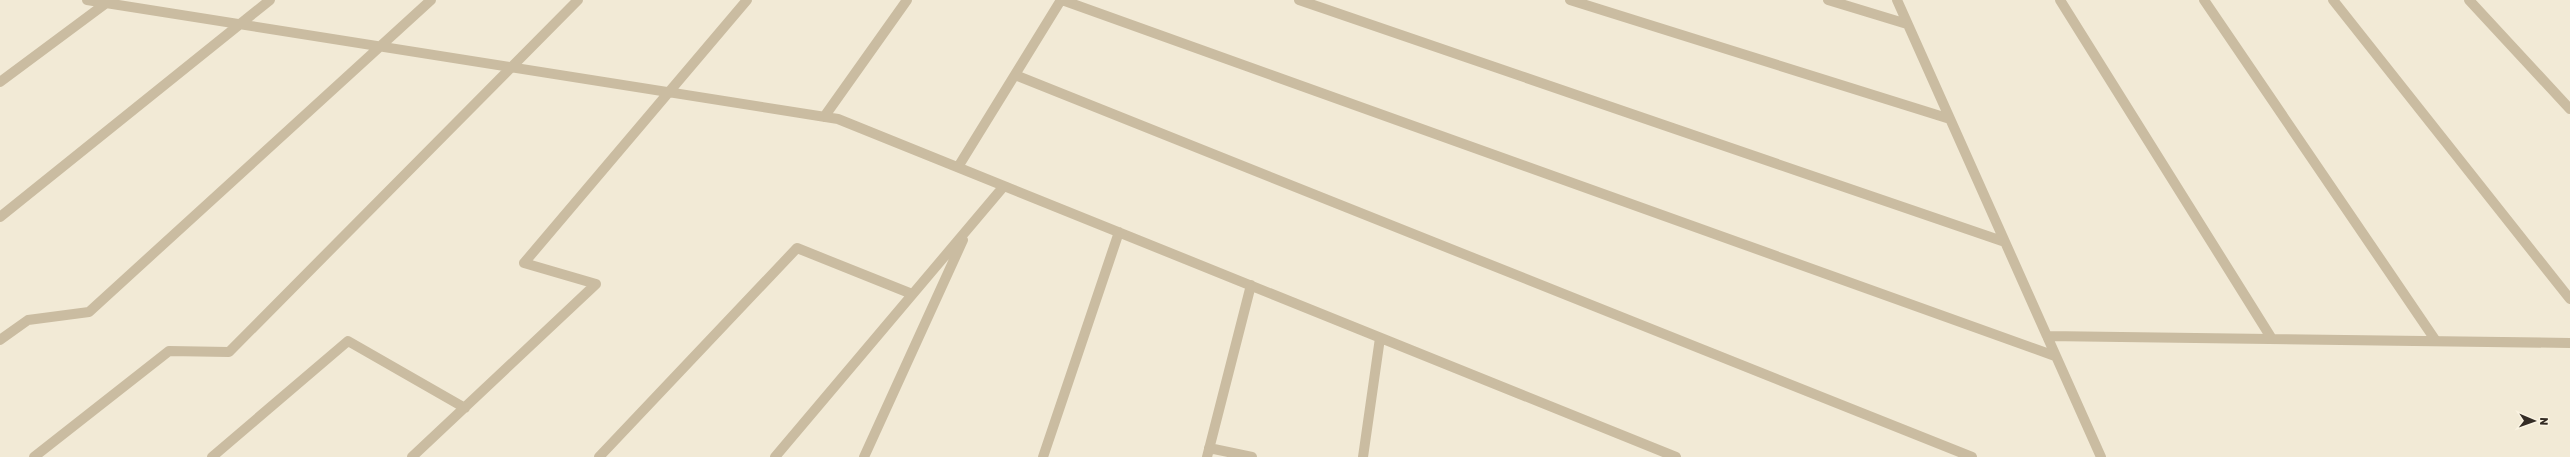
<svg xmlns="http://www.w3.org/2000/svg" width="2570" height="457" viewBox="0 0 2570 457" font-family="Rubik,sans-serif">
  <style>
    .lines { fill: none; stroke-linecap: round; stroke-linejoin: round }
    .minor { stroke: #cabca1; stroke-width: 10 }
  </style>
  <rect width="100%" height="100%" fill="#f2ead6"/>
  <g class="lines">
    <path class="minor" d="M87,0l751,119 838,338
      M1062,0l993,356
      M1299,0l706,242
      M1570,0l380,119
      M1828,0l79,24
      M1897,0l204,457
      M2060,0l212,339
      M2204,0l232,341
      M2333,0l237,299
      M2469,0l101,109
      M1015,75l957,382
      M0,82l109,-81
      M824,117l83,-117
      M958,167l103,-167
      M0,217l270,-217
      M2047,336l523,7
      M0,340l28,-20 61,-8 342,-312
      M1209,448l43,9
      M34,457l135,-106 60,1 349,-352
      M212,457l136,-116 117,67
      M412,457l184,-173 -72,-21 223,-263
      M599,457l198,-209 115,46
      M775,457l229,-271
      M864,457l99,-217
      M1043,457l76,-225
      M1207,457l44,-172
      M1363,457l17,-119"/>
  </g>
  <g transform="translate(2534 421) rotate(92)" stroke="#faf3e2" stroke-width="3" paint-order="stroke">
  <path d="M0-3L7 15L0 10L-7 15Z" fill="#342c25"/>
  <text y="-6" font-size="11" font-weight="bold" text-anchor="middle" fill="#342c25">N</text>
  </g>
</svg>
